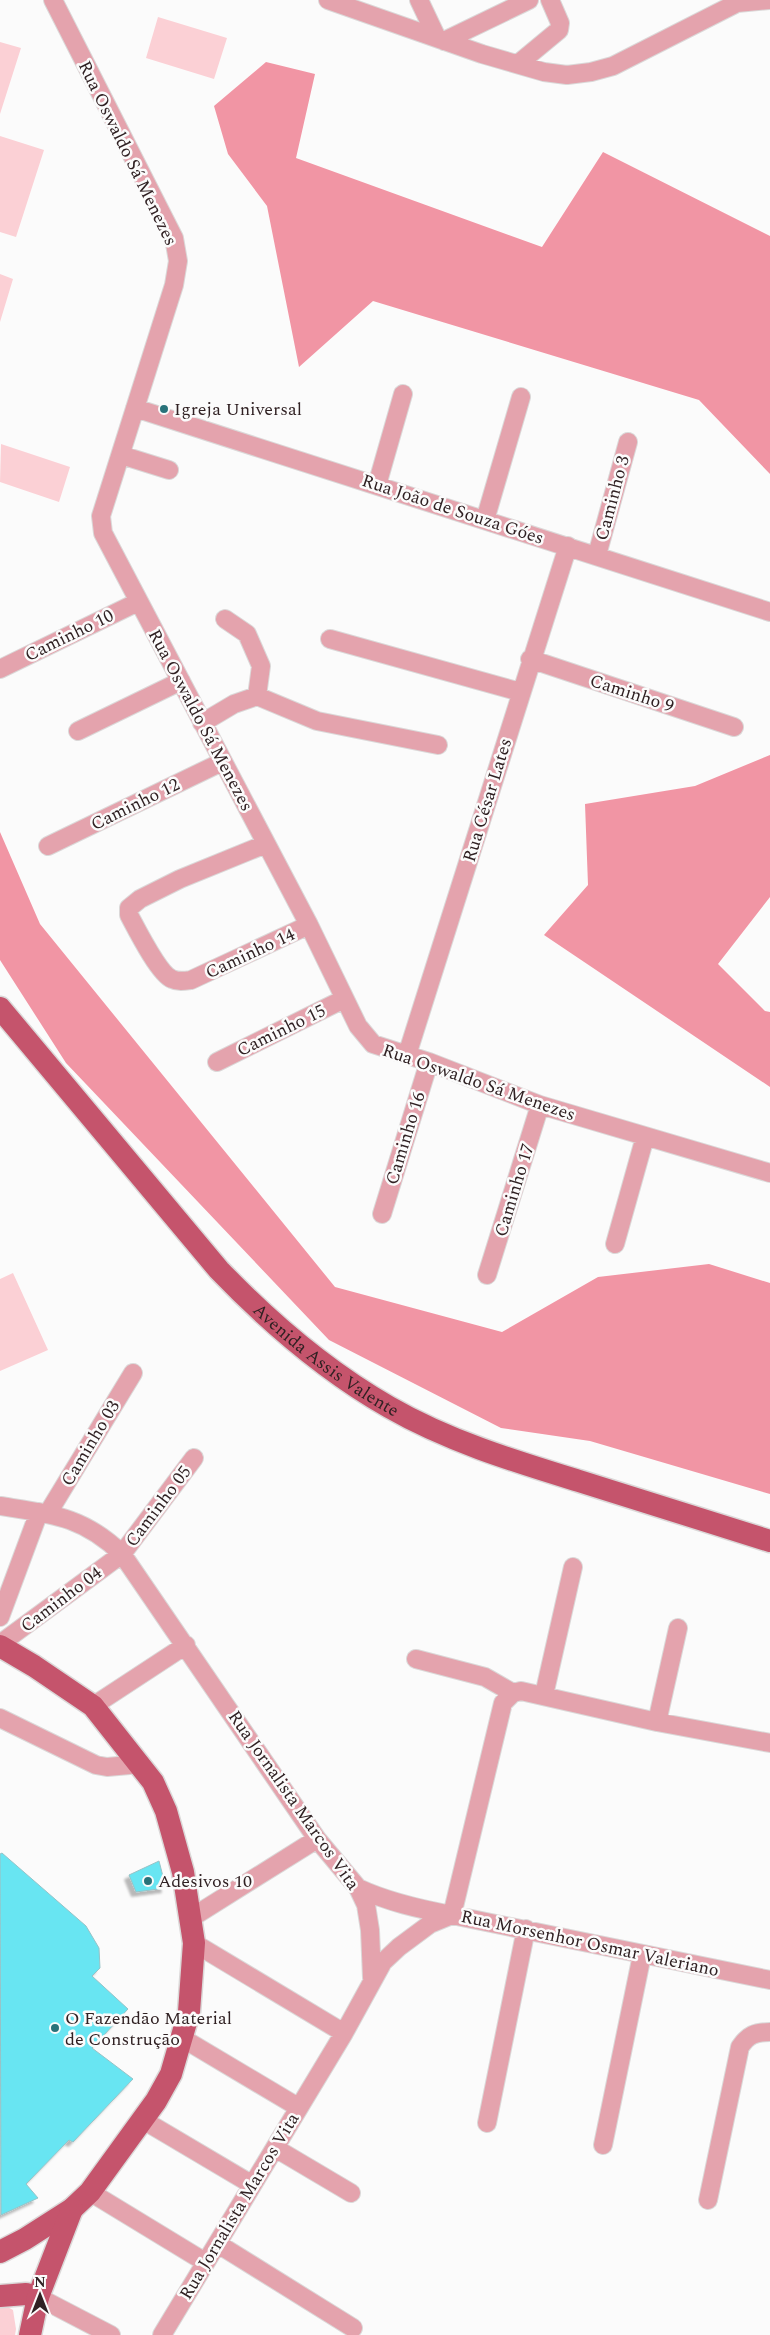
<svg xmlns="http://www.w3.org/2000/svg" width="770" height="2335" viewBox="0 0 770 2335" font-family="Spectral,serif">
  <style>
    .green { fill: #fbd0d5 }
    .forest { fill: #f195a4 }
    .building { fill: #68e5f2; stroke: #97c2c6; filter: url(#shadow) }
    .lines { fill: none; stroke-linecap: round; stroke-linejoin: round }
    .minor-casing { stroke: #dbd8d8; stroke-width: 20 }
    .major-casing { stroke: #dbd8d8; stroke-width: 25 }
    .minor { stroke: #e4a3ad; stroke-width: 18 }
    .major { stroke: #c5546c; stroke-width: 22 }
    .poi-dot { fill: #28727a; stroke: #fbfbfb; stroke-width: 2 }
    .labels { text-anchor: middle; stroke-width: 5; stroke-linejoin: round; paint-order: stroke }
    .street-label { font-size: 18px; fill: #302123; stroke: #fbfbfb }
    .poi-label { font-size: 18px; fill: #302123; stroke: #fbfbfb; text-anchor: start }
  </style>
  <defs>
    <filter id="shadow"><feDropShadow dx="-4.5" dy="4.5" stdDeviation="1" flood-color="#0004"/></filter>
  </defs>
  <rect width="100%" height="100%" fill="#fbfbfb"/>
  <path class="green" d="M158,17l69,21 -13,41 -68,-21z
    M0,42l21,6 -21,66z
    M0,136l44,14 -28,87 -16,-5z
    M0,274l13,5 -13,43z
    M1,444l69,23 -11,35 -59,-20z
    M13,1273l35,77 -48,21v-92z
    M4,2305l9,5 3,19 -1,6h-15v-29z"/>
  <path class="forest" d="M266,62l49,12 -19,84 246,89 61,-95 167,84v238l-71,-74 -326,-99 -74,66 -32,-161 -39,-52 -14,-48z
    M770,755v142l-52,67 47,47 5,1v75l-226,-152 44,-50 -3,-81 110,-18z
    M0,832l40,92 295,363 167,45 96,-55 111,-13 61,19v211l-180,-53 -89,-13 -172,-88 -263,-277 -66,-103z"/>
  <path class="building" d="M2,1853l84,73 13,22 1,20 -8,8 36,33 -36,39 41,31 -60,63 -4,-2 -43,44 12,14 -37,17 -1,-361z
    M159,1861l7,27 -30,4 -7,-17z"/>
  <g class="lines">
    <g class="minor-casing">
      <path id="minor" d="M53,0l121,238 4,23 -4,24 -73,231 2,17 206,392 49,101 15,18 56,18 111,43 230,68
        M328,0l154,54 62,18 23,3 24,-3 22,-6 124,-63 33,-3
        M419,0l18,38
        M444,41l85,-41
        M518,64l41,-34 1,-7 -10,-23
        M135,408l635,204
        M121,455l48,15
        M377,485l26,-91
        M485,520l36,-123
        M597,555l31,-113
        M225,619l22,15 14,32 -4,30
        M330,639l190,53
        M530,659l204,68
        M0,669l138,-67
        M202,723l32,-19 23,-8 60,25 121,24
        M78,731l103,-50
        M266,844l-86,35 -40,20 -11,9v7c7,13 30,59 43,64 6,3 12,2 19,1l118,-55
        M48,846l174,-84
        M407,1055l161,-509
        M217,1062l127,-63
        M382,1214l47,-152
        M615,1244l30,-107
        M487,1275l53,-170
        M0,1506c51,8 83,10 122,48l195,285 41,49 8,17 4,25 2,48
        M48,1513l85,-140
        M0,1617l39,-105
        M0,1644l122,-90 72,-96
        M416,1659l69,18 28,16
        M544,1695l29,-128
        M93,1706l93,-61
        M0,1718l96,47 11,2 34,-3
        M657,1722l21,-94
        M770,1743l-113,-21 -136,-31 -8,2 -10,10 -51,212 318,65
        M358,1888c30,14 61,21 94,27
        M191,1918l126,-79
        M194,1943l150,90
        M182,2038l116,69
        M143,2120l108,64
        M487,2123l39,-194
        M603,2145l39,-190
        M275,2148l76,45
        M90,2192l115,70
        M708,2200l32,-153c8,-12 15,-15 30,-15
        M218,2244l135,84
        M38,2297l73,38
        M162,2335l182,-302 39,-71 16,-15 31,-23 22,-9"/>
    </g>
    <g class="major-casing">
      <g id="major">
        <path id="s1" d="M0,1008l219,262c50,52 107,101 170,137 59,34 125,54 190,74 64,20 127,40 191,60"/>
        <path d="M0,1646l34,20 59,40 60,76 13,29 17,61 11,71 -5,69 -18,62 -15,27 -66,91 -18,17 -47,30 -25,13"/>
        <path d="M0,2296l26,-2 12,3"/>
        <path d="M30,2335l8,-38 34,-88"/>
      </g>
    </g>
    <use href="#minor" class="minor"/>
    <use href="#major" class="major"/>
  </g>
  <g class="poi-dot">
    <circle cx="164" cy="409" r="5"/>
    <circle cx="148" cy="1881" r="5"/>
    <circle cx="55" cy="2028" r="5"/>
  </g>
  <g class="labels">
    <g class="street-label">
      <text transform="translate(128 153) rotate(64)" y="6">Rua Oswaldo Sá Menezes</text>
      <text transform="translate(612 498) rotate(-75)" y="6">Caminho 3</text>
      <text transform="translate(453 509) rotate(18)" y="6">Rua João de Souza Góes</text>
      <text transform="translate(69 635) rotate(-26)" y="6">Caminho 10</text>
      <text transform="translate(632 693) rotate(18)" y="6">Caminho 9</text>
      <text transform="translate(201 720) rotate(62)" y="6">Rua Oswaldo Sá Menezes</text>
      <text transform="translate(487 800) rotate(-73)" y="6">Rua César Lates</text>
      <text transform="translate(135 804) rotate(-26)" y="6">Caminho 12</text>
      <text transform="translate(250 953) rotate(-25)" y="6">Caminho 14</text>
      <text transform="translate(281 1030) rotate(-26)" y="6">Caminho 15</text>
      <text transform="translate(479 1082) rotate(19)" y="6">Rua Oswaldo Sá Menezes</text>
      <text transform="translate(405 1138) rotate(-73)" y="6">Caminho 16</text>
      <text transform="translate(514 1190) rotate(-73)" y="6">Caminho 17</text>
      <text dy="6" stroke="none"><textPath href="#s1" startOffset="482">Avenida Assis Valente</textPath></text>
      <text transform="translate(90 1443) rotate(-59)" y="6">Caminho 03</text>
      <text transform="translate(158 1506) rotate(-53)" y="6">Caminho 05</text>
      <text transform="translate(61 1599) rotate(-37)" y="6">Caminho 04</text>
      <text transform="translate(294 1800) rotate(55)" y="6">Rua Jornalista Marcos Vita</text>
      <text transform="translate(590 1943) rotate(12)" y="6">Rua Morsenhor Osmar Valeriano</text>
      <text transform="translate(239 2206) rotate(-59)" y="6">Rua Jornalista Marcos Vita</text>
    </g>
    <g class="poi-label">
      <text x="174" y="415">Igreja Universal</text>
      <text x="158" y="1887">Adesivos 10</text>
      <text x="65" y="2024">O Fazendão Material<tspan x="65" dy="21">de Construção</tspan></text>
    </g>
  </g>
  <g transform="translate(40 2295)" stroke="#fbfbfb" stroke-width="4" paint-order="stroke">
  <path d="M0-4L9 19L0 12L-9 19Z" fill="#302123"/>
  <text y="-8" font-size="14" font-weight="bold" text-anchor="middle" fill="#302123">N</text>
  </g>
</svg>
